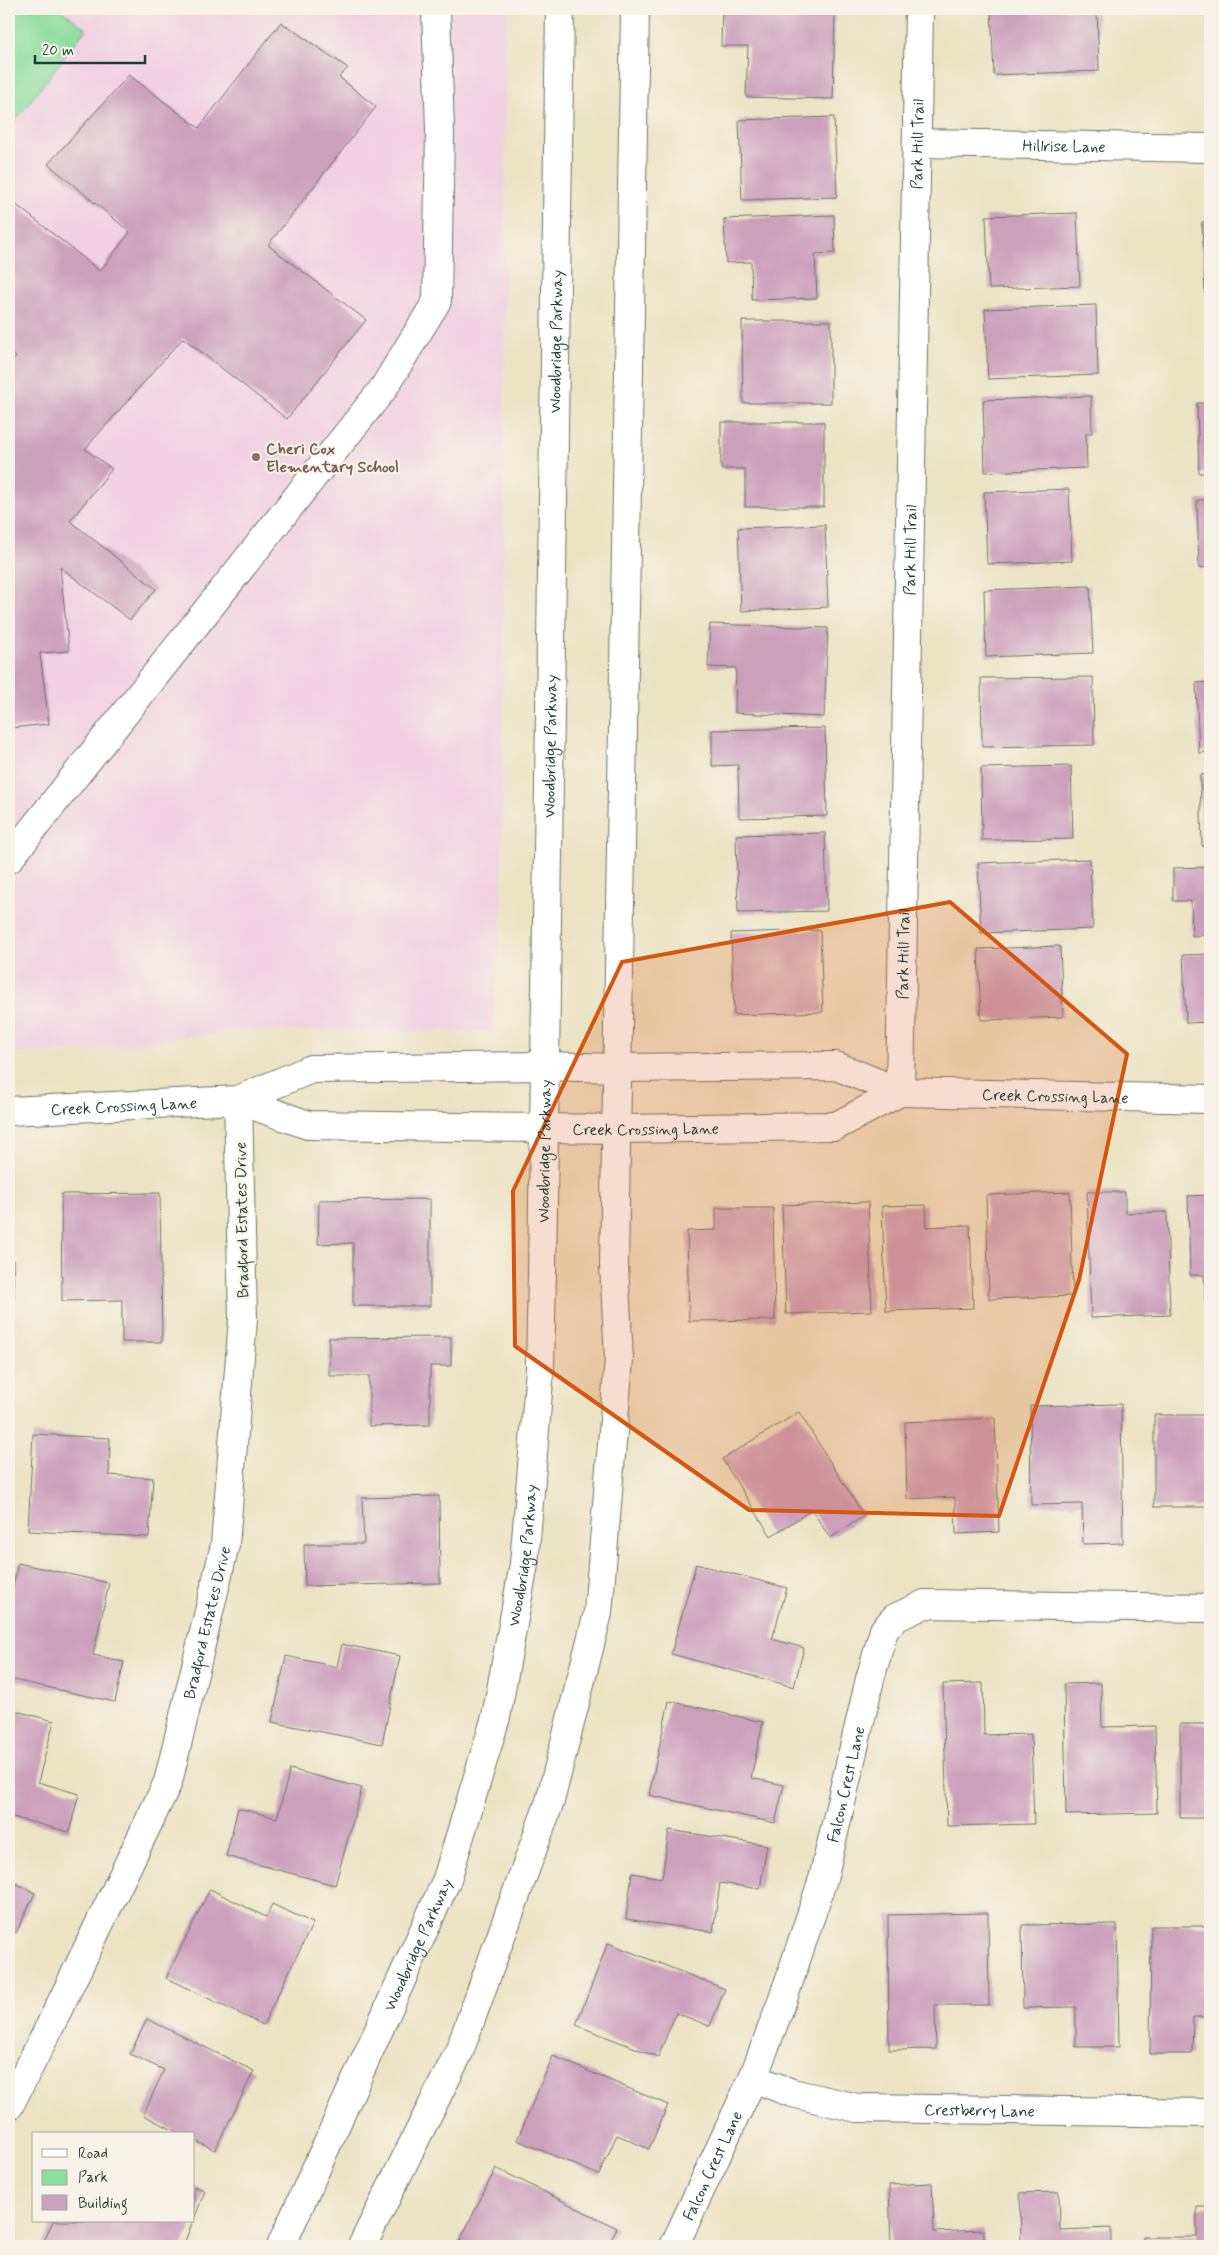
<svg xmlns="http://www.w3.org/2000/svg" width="1219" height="2255" viewBox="0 0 1219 2255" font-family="Mynerve,sans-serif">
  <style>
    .built { fill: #f1d0e2 }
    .green { fill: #8bde9e; stroke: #558e69 }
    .building { fill: #cba0bb }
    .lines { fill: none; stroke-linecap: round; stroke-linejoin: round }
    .minor-casing { stroke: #677766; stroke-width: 30 }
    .major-casing { stroke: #677766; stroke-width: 30 }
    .minor { stroke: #fff; stroke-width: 28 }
    .major { stroke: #fff; stroke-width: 28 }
    .marked { fill: #d45610; fill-opacity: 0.2; stroke: #d45610; stroke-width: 4; stroke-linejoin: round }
    .education-dot { fill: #8d6e63; stroke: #f7f3e8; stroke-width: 2 }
    .labels { text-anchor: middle; stroke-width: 4; stroke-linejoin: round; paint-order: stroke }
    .street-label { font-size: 16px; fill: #1f3d34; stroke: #f7f3e8 }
    .education-label { font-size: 16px; font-weight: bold; fill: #785e54; stroke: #f7f3e8; text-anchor: start }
  </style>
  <rect width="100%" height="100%" fill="#f7f3e8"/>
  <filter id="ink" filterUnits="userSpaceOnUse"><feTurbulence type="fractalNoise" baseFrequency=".02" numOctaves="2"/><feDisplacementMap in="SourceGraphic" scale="10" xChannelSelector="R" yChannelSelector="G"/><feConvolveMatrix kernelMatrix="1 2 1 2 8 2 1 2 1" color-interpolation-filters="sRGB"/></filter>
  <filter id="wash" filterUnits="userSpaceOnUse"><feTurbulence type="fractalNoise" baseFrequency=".0096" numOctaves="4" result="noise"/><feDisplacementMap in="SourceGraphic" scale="20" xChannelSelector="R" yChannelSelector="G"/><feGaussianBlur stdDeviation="1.12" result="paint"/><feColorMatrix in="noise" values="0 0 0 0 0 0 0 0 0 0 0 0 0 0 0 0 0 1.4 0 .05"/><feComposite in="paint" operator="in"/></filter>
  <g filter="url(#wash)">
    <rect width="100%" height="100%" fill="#ece3c4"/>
    <path class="built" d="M9,9h497l-4,895 -10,128 -258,-2 -150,21 -75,2z"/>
    <path class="green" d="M9,9h51l26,20 -77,100z"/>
    <g id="blocks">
      <path class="building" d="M722,9l113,1 -2,89 -87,-2 2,-51h-27z
        M991,9h106l2,62 -105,4z
        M1207,9h3v42h-1z
        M281,22l67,46 -9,9 37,30 -108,138 98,75 -79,99 -104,-81 -98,111 27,20 -42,52 86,68 -26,31 -70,-53 9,84 -29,2 9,71 -40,4v-363l7,-8 -7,-6v-152l91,72 30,-39 -82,-68 81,-89 70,53z
        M834,117l3,80 -95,3 -3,-80z
        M1077,213l3,73 -91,3 -3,-73z
        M834,215l1,38 -20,1 2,44 -65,2 -1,-38 -25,1 -2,-44z
        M1210,221v69h-5l-3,-68z
        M1096,305l2,70 -110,4 -3,-70z
        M742,321h89v82h-88z
        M1091,396l1,37h-6l1,35 -102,4 -2,-72z
        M1197,403h13v70h-11z
        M721,422h103v85h-79v-38h-24z
        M1069,489l3,72 -85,3 -3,-72z
        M1197,500h13v67l-11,1z
        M825,525l3,82 -87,4 -3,-83z
        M1090,586l3,67 -107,4 -2,-67z
        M710,624l118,4 -4,89 -89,-4 1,-45 -28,-1z
        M1093,677l1,68 -112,2 -1,-69z
        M1210,682v70l-11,1 -3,-70z
        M825,728l2,88 -88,2 -1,-53 -26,1v-36z
        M1071,766l2,73 -91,1 -1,-72z
        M1210,774v72h-8l-2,-71z
        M825,833l2,78 -89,2 -2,-78z
        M1090,859l3,70 -112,4 -3,-70z
        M1210,867v68l-18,1 -1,-35h-18v-33z
        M820,930l3,82 -89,3 -3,-82z
        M1060,946l3,71 -82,3 -3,-71z
        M1210,954v68l-24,1 -3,-68z
        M1070,1192l3,104 -84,3 -3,-104z
        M1087,1192h38v21l42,-1 3,103 -79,3z
        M160,1193l2,149h-40v-42l-60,1 -1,-107z
        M1210,1195v105h-5l-1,-25h-14l-2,-79z
        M430,1199v107h-77v-63l-35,1 1,-44z
        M868,1202l4,109 -86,3 -4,-109z
        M926,1205l1,22 43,-2 3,83 -87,3 -4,-105z
        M716,1208h57l2,112 -86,1 -2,-90 29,-1z
        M9,1260h4l1,39h-5z
        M451,1337v29h-21v59l-61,1v-50h-40v-38z
        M1121,1404l2,139 -40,1 -1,-40 -51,1 -1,-99z
        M799,1412l65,104 -34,22 -18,-28 -41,26 -49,-77z
        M1154,1415h56v92h-56z
        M995,1418l4,114 -43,2 -1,-37 -48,2 -2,-77z
        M33,1434l77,4 -1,37 44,3 -4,59 -121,-6z
        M439,1496l1,87 -135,3 -1,-42h60l-2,-46z
        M18,1563l91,20 -16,72 31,7 -9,40 -106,-23v-73z
        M696,1564l91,24 -15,51 32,9 -10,39 -123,-33z
        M342,1644l58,12 -18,88 -110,-22 14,-66 51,11z
        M983,1683l1,52 47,-1 3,90 -87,2 -4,-142z
        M1101,1683l1,44 53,-1 2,87 -91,2 -2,-131z
        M669,1701l94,21 -12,56 33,7 -9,38 -126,-28z
        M9,1709l45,12 -16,61 41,12 -10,38 -60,-16z
        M1180,1724h30v94h-30z
        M290,1769l72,19 -27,97 -109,-29 12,-48 39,10z
        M669,1830l98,15 -7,44 -40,-6 -7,49 -87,-13 6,-46 30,5z
        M9,1880l26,13 -19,40 -7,-4z
        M210,1889l56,28 6,-13 41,19 -50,102 -97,-47z
        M988,1913l1,92h-54l1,44 -47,1 -1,-135z
        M1117,1924l2,123h-43v-40l-53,1 -1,-83z
        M1151,1926h59v91h-17l-1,37h-42z
        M608,1943l117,46 -15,37 -34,-13 -18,44 -82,-32z
        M147,2019l107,52 -39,79 -21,-10v-6h-13l-38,-19 21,-45 -34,-16z
        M553,2056l115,49 -19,44 -32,-14 -18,40 -82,-35z
        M496,2168l121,60 -9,18h-151z
        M932,2183l2,49 50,-2v16h-93l-2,-61z
        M194,2186l11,5 -11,28z
        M1059,2192l1,38 51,-2v18h-90l-1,-53z
        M1197,2207h13v39h-66l-1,-9h54z
        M53,2221h140l-10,25h-141z"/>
    </g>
  </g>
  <g filter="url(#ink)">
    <use href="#blocks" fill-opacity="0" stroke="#677766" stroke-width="1"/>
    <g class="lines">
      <g class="minor-casing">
        <g id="minor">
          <path id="s1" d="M918,143l292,5"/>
          <path d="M9,859l374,-470 54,-88 3,-170 -4,-122"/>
          <path id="s2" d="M900,1092l19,-1083"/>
          <path id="s3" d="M238,1100l70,25 309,4 219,-3 64,-34"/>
          <path id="s4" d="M9,1111l229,-11 73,-31 234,-3 73,2 218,-2 64,26 310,7"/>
          <path id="s5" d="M753,2078l39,15 65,15 353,5"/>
          <path id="s6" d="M9,2106l40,-78 119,-246 57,-237 18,-226 -5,-219"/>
          <path id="s7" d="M674,2246l79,-168 30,-79 40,-120 47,-200 14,-49 11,-12 30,-14 285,4"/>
        </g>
      </g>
      <g class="major-casing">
        <g id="major">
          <path id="s8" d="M281,2246l166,-367 49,-162 28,-153 16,-196 2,-94 18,-1265"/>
          <path d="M362,2246l97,-194 91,-251 48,-188 21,-254 -5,-94 21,-1256"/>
        </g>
      </g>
      <use href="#minor" class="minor"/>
      <use href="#major" class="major"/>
    </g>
  </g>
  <path class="marked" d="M950,902l177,152 -48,226 -80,236 -250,-6 -234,-164 -2,-155 109,-229z"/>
  <circle class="education-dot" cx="256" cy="457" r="5"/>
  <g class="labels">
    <g class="street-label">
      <text dy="6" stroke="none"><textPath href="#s2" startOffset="948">Park Hill Trail</textPath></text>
      <text dy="6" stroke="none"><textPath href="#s1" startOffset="146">Hillrise Lane</textPath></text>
      <text dy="6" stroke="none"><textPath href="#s8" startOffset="1951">Woodbridge Parkway</textPath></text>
      <text dy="6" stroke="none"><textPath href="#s2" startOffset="542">Park Hill Trail</textPath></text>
      <text dy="6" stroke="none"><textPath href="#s8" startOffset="1546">Woodbridge Parkway</textPath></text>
      <text dy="6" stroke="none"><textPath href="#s2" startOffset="138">Park Hill Trail</textPath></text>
      <text dy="6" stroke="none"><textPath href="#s4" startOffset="1058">Creek Crossing Lane</textPath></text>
      <text dy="6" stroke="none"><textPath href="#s4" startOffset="115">Creek Crossing Lane</textPath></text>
      <text dy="6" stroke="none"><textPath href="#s3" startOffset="412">Creek Crossing Lane</textPath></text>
      <text dy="6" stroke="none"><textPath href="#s8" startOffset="1141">Woodbridge Parkway</textPath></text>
      <text transform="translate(241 1220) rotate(-91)" y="6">Bradford Estates Drive</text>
      <text dy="6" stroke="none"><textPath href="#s8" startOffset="736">Woodbridge Parkway</textPath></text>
      <text dy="6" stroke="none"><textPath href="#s6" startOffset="525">Bradford Estates Drive</textPath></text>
      <text dy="6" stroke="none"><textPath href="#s7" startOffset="494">Falcon Crest Lane</textPath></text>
      <text dy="6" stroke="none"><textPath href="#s8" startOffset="331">Woodbridge Parkway</textPath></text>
      <text dy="6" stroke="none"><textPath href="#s5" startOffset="231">Crestberry Lane</textPath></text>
      <text dy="6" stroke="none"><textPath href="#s7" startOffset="89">Falcon Crest Lane</textPath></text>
    </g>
    <g class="education-label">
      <text x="266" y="454">Cheri Cox<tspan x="266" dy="18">Elementary School</tspan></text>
    </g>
  </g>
  <rect width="1219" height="2255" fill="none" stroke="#f7f3e8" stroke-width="30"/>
  <rect x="32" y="2132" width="162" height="90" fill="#f7f3e8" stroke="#a1aaa0"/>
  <rect x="42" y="2149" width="25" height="8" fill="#ffffff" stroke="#a1aaa0"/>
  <text x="78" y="2158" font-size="15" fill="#1f3d34">Road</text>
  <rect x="42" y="2170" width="25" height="15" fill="#8bde9e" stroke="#a1aaa0"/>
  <text x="78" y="2182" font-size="15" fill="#1f3d34">Park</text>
  <rect x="42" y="2195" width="25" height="15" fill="#cba0bb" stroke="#a1aaa0"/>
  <text x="78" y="2208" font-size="15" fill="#1f3d34">Building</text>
  <path d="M35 55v8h110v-8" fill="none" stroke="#1f3d34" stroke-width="2.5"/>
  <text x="42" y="55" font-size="15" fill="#1f3d34" stroke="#f7f3e8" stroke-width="4" paint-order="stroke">20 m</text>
</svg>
